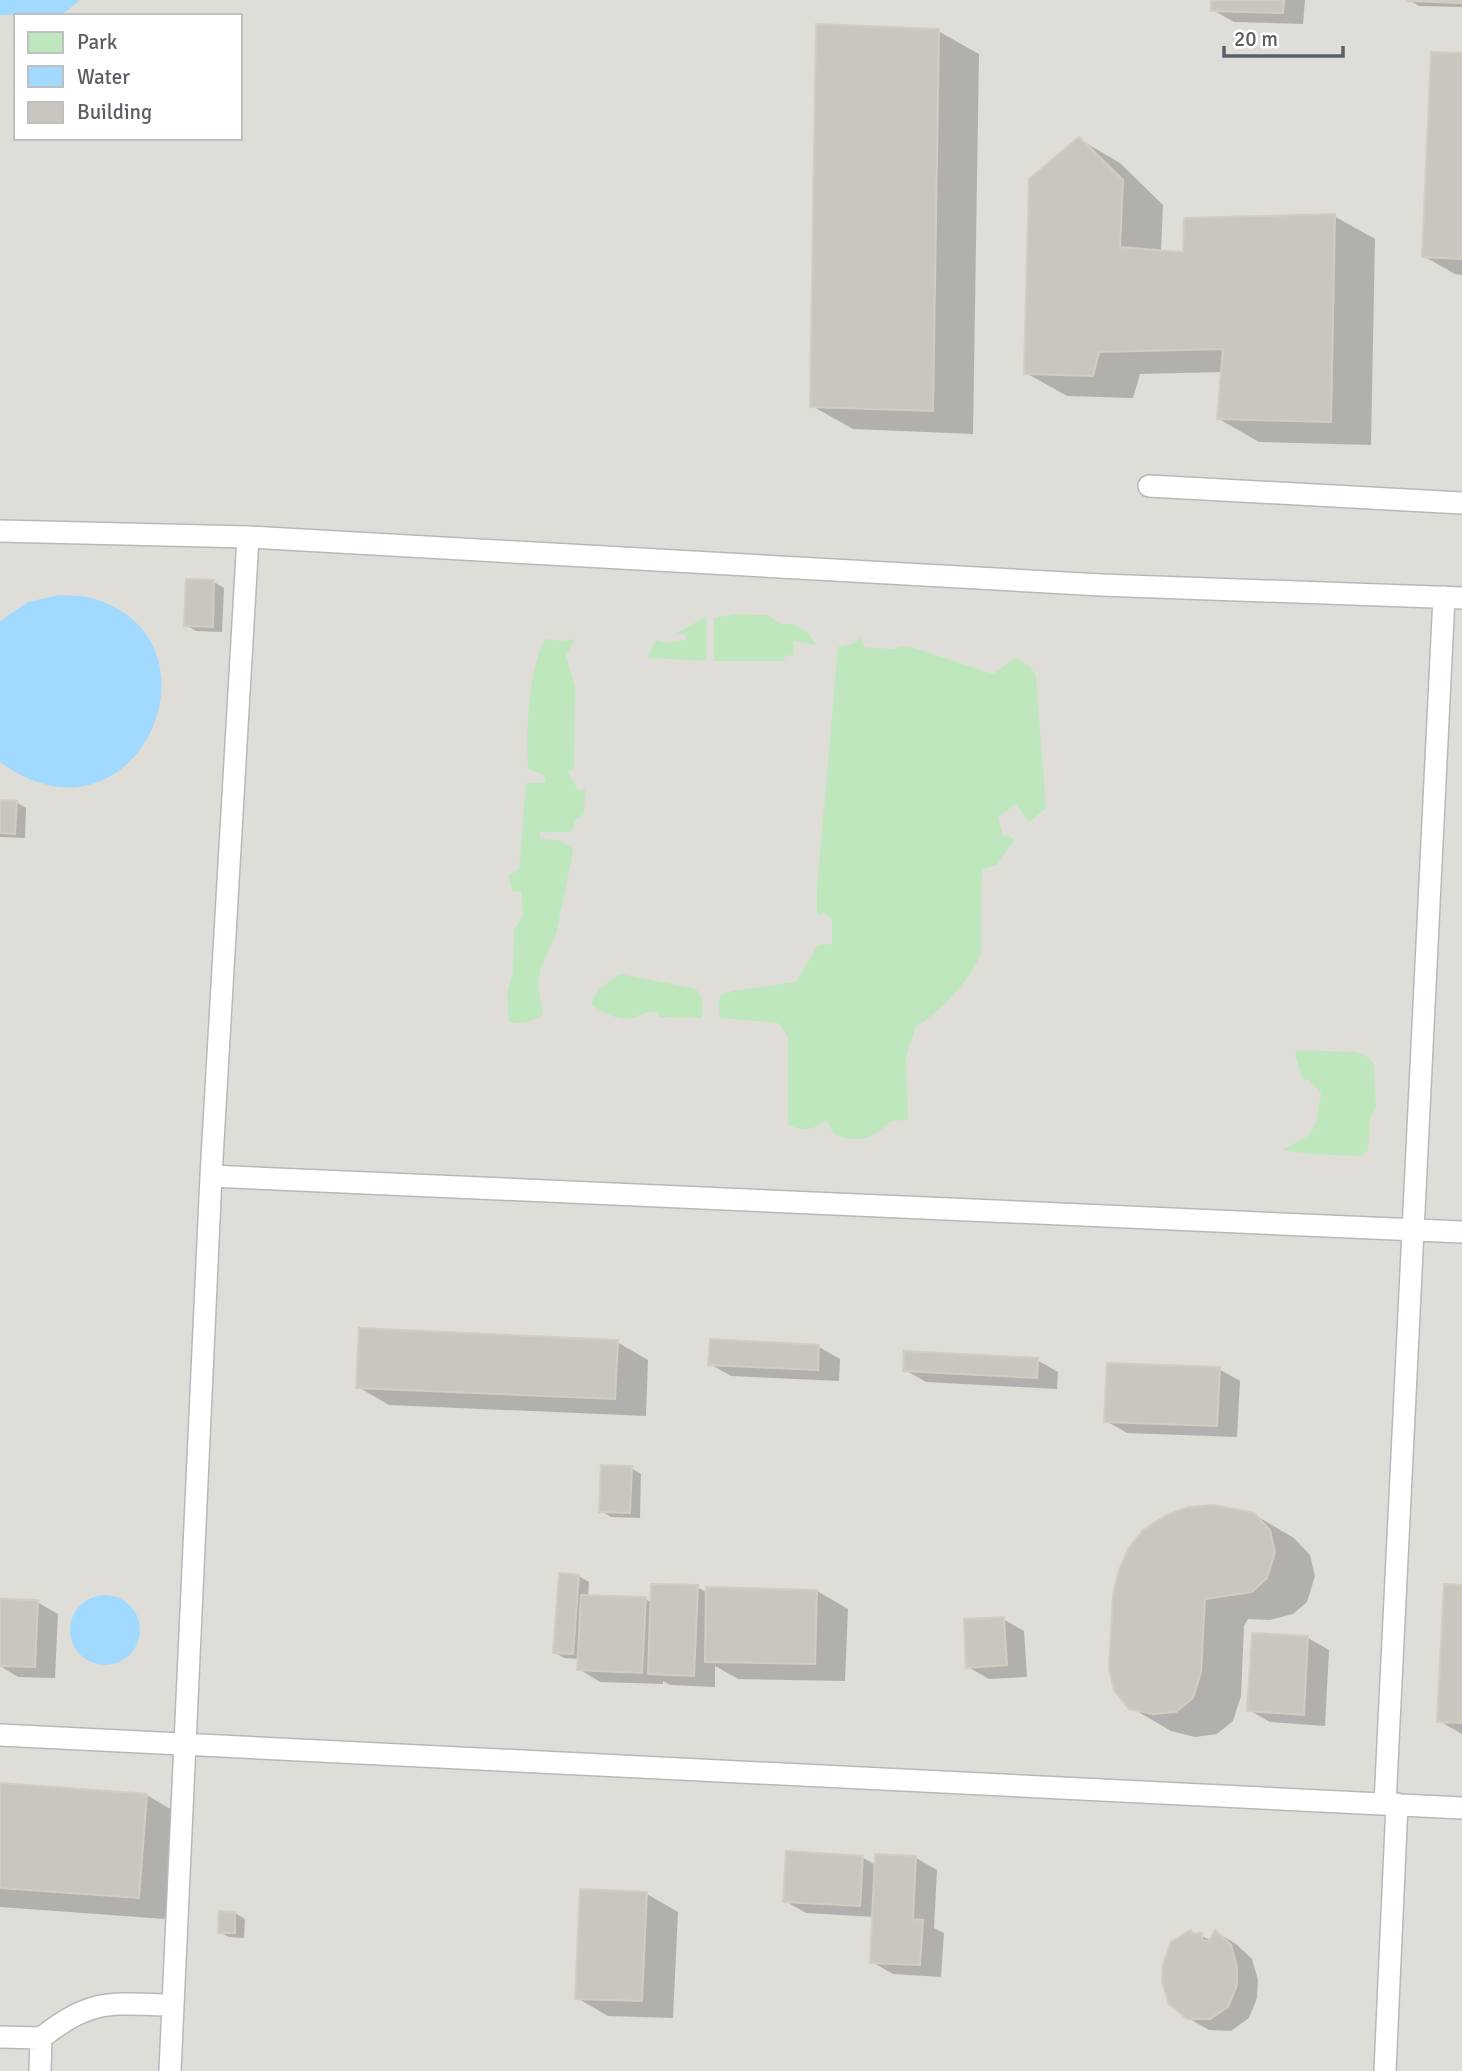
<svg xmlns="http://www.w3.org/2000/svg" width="1462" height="2071" viewBox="0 0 1462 2071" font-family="Signika,sans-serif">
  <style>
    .industrial { fill: #dfddd7; fill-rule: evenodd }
    .green { fill: #bfe7be }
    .water { fill: #a2daff }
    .shadow { fill: #0003 }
    .building { fill: #c9c6c0; stroke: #d3cdc1; stroke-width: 2 }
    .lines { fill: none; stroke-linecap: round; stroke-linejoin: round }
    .service-casing { stroke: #b5b9be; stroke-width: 24 }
    .service { stroke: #fff; stroke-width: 21 }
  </style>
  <rect width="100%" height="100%" fill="#eeebe2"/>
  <path class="industrial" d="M0,0h1462v2071h-1462zM16,16h224v122h-224z"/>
  <path class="green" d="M735,614l33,1 12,9h13l15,8 8,13 -23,-4 1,14 -9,1 -1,5h-70v-43z
    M707,616l-1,45 -59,-3 9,-18 10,3 20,-3v-5l-9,-2c1,-1 26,-14 30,-17z
    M861,638l3,9 28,2 16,-3 85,28 22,-16 15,8 6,10 10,132 -17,14 -13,-18 -18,13 5,20 4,-2 8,4 -19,26 -14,4 -1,84c-8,24 -43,62 -65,73l-10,31 2,62 -18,3c-17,16 -32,23 -56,12l-8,-14c-13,10 -23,13 -38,4v-87l-10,-14 -58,-5 -2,-16 3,-7 12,-4 63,-9 22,-37 14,-1v-25l-7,-6 -8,2v-27l21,-241 15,-3z
    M545,639l17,2 10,-2 2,2 -8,14 9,32 -1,82 -6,3 10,18 7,-1 -1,25 -8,5 -5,13h-31v7l19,1 14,9 -1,8 -16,77 -16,36 -2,15 5,30c-12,7 -21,10 -34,7l-2,-29 6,-21 1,-42 9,-15 -2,-24 -8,1 -5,-16 11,-7 7,-86h17l3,-3 -2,-5 -16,-6c-2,-36 0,-98 17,-130z
    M620,974l76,15 6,10v19l-43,-1v-5c-12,-1 -13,1 -23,5 -15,6 -32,-4 -44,-12 3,-17 16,-22 28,-31z
    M1298,1050l58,2 12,5 6,7 2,44 -6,10 -2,32 -5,6 -54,-2 -26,-4 26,-15 7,-12 5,-30 -12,-13h-6l-8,-26z"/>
  <path class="water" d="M0,0h80l-17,14 -63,1z
    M59,595c10,1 22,0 32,3 143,39 46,264 -91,164v-141l28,-19z
    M70 1630a35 35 0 1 1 70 0a35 35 0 1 1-70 0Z"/>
  <path class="shadow" d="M1213,0h92l-2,24 -69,-2 -21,-12z
    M1409,0h53v7l-43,-1z
    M938,31l41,23 -6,380 -120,-5 -41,-23z
    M1462,55v220l-7,-1 -32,-18z
    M1079,139l41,24 43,42 -2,47 24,2 149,-38 41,23 -4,206 -112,-3 -40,-23 4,-47 -83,2 -7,24 -66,-2 -41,-23z
    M214,582l10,6 -2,44 -26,-1 -10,-6z
    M0,802h16l10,6 -1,30 -25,-1z
    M617,1342l31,18 -2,56 -257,-11 -31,-18z
    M819,1347l21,12 -1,22 -108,-5 -21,-12z
    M1037,1360l21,12 -1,17 -131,-7 -21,-12z
    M1219,1369l21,12 -3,56 -110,-4 -21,-12z
    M631,1468l10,6 -1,44 -29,-1 -10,-6z
    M1232,1508l21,6 41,24 16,17 5,21 -8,26 -14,12 -23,6 -22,-1 -4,7 -3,70 -8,25 -16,13 -22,3 -24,-6 -41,-24 59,-198z
    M579,1576l10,6 -1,15 58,2 6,4 45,-16 11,6 109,-2 31,18 -3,72 -107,-2 -23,-13v21l-45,-2 -7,-4v3l-63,-2 -21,-13 1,-10 -16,-1 -10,-6z
    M1462,1587v147l-23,-13z
    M0,1601l37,1 21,12 -3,64 -37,-1 -18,-11z
    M1003,1619l21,12 3,46 -38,2 -21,-12z
    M1254,1635l54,3 21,12 -4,76 -55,-4 -21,-12z
    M0,1785l147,10 40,24 -8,101 -179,-13z
    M877,1856l39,2 21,12 -3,58 10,5 -3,44 -48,-3 -21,-12 2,-45 -68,-4 -21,-12 77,-44 15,9z
    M647,1894l31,18 -5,106 -65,-2 -31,-18z
    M235,1913l10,6 -1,19 -15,-1 -10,-5z
    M1191,1932l20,8 5,-8 20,12 16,15 6,21 -1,18 -8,20 -18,13 -22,-1 -21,-12z"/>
  <path class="building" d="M1211,0h73l-1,13 -72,-2z
    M1462,0v3l-55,-2v-1z
    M816,24l123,5 -6,382 -123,-4z
    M1431,52l31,1v206l-40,-2z
    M1079,137l44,43 -3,67 63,5 1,-34 151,-4 -4,208 -114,-3 6,-70 -124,3 -6,24 -69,-2 5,-195z
    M186,579l28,1 -1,47 -29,-1z
    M0,800l17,1 -2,33 -15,-1z
    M359,1328l259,12 -3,59 -259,-11z
    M710,1339l109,6 -1,25 -110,-5z
    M904,1351l134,7 -1,20 -134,-7z
    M1107,1363l113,4 -3,59 -113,-4z
    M601,1465l31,1 -2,47 -31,-1z
    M1214,1505l40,8 16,17 5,22 -8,26 -15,14 -47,7 -4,73 -8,26 -17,14 -23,2 -24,-5 -15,-19 -5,-21 4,-74 5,-22 10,-24 15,-19 22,-14 24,-9z
    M559,1573l20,2 -6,79 -20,-1z
    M651,1584l47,1 -4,91 -46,-2z
    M1444,1584l18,1v138l-25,-1z
    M706,1587l111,3 -2,74 -110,-2z
    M581,1595l65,2 -4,76 -65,-3z
    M0,1599l38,1 -3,67 -35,-1z
    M1004,1617l3,48 -41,3 -2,-49z
    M1252,1633l56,3 -4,79 -57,-4z
    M0,1783l147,11 -8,104 -139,-10z
    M786,1851l77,5 -3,50 -77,-4z
    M875,1854l41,2 -3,63 10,1 -3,45 -50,-2z
    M580,1889l67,3 -5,109 -67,-2z
    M219,1911l16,1v21h-17z
    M1191,1930l1,4 10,-1v7l7,1 6,-11 16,15 6,22v18l-9,22 -18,12h-23l-18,-15 -7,-22 1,-18 8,-22z"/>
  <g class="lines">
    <g class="service-casing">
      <path id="service" d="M1149,486l313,17
        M0,531l248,6 853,48 361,13
        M211,1176l1251,56
        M0,1735l1462,73
        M1385,1804l59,-1207
        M0,2037l41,1 -1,33
        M41,2038c51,-41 70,-34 132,-33
        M170,2071l41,-895 37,-639
        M1385,2071l12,-267"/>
    </g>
    <use href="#service" class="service"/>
  </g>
  <rect x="14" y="14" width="228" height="126" fill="#ffffff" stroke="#bdbfc1" stroke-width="2"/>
  <rect x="28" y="32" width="35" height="21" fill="#bfe7be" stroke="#bdbfc1" stroke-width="2"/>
  <text x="77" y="49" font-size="21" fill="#5b5f64">Park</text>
  <rect x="28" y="66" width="35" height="21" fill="#a2daff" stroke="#bdbfc1" stroke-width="2"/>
  <text x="77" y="84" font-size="21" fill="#5b5f64">Water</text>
  <rect x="28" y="102" width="35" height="21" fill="#c9c6c0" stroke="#bdbfc1" stroke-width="2"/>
  <text x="77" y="119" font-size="21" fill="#5b5f64">Building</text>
  <path d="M1224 46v10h119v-10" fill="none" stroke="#5b5f64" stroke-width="3.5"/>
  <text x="1234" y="46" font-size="21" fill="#5b5f64" stroke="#ffffff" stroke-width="5" paint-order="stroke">20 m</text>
</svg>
